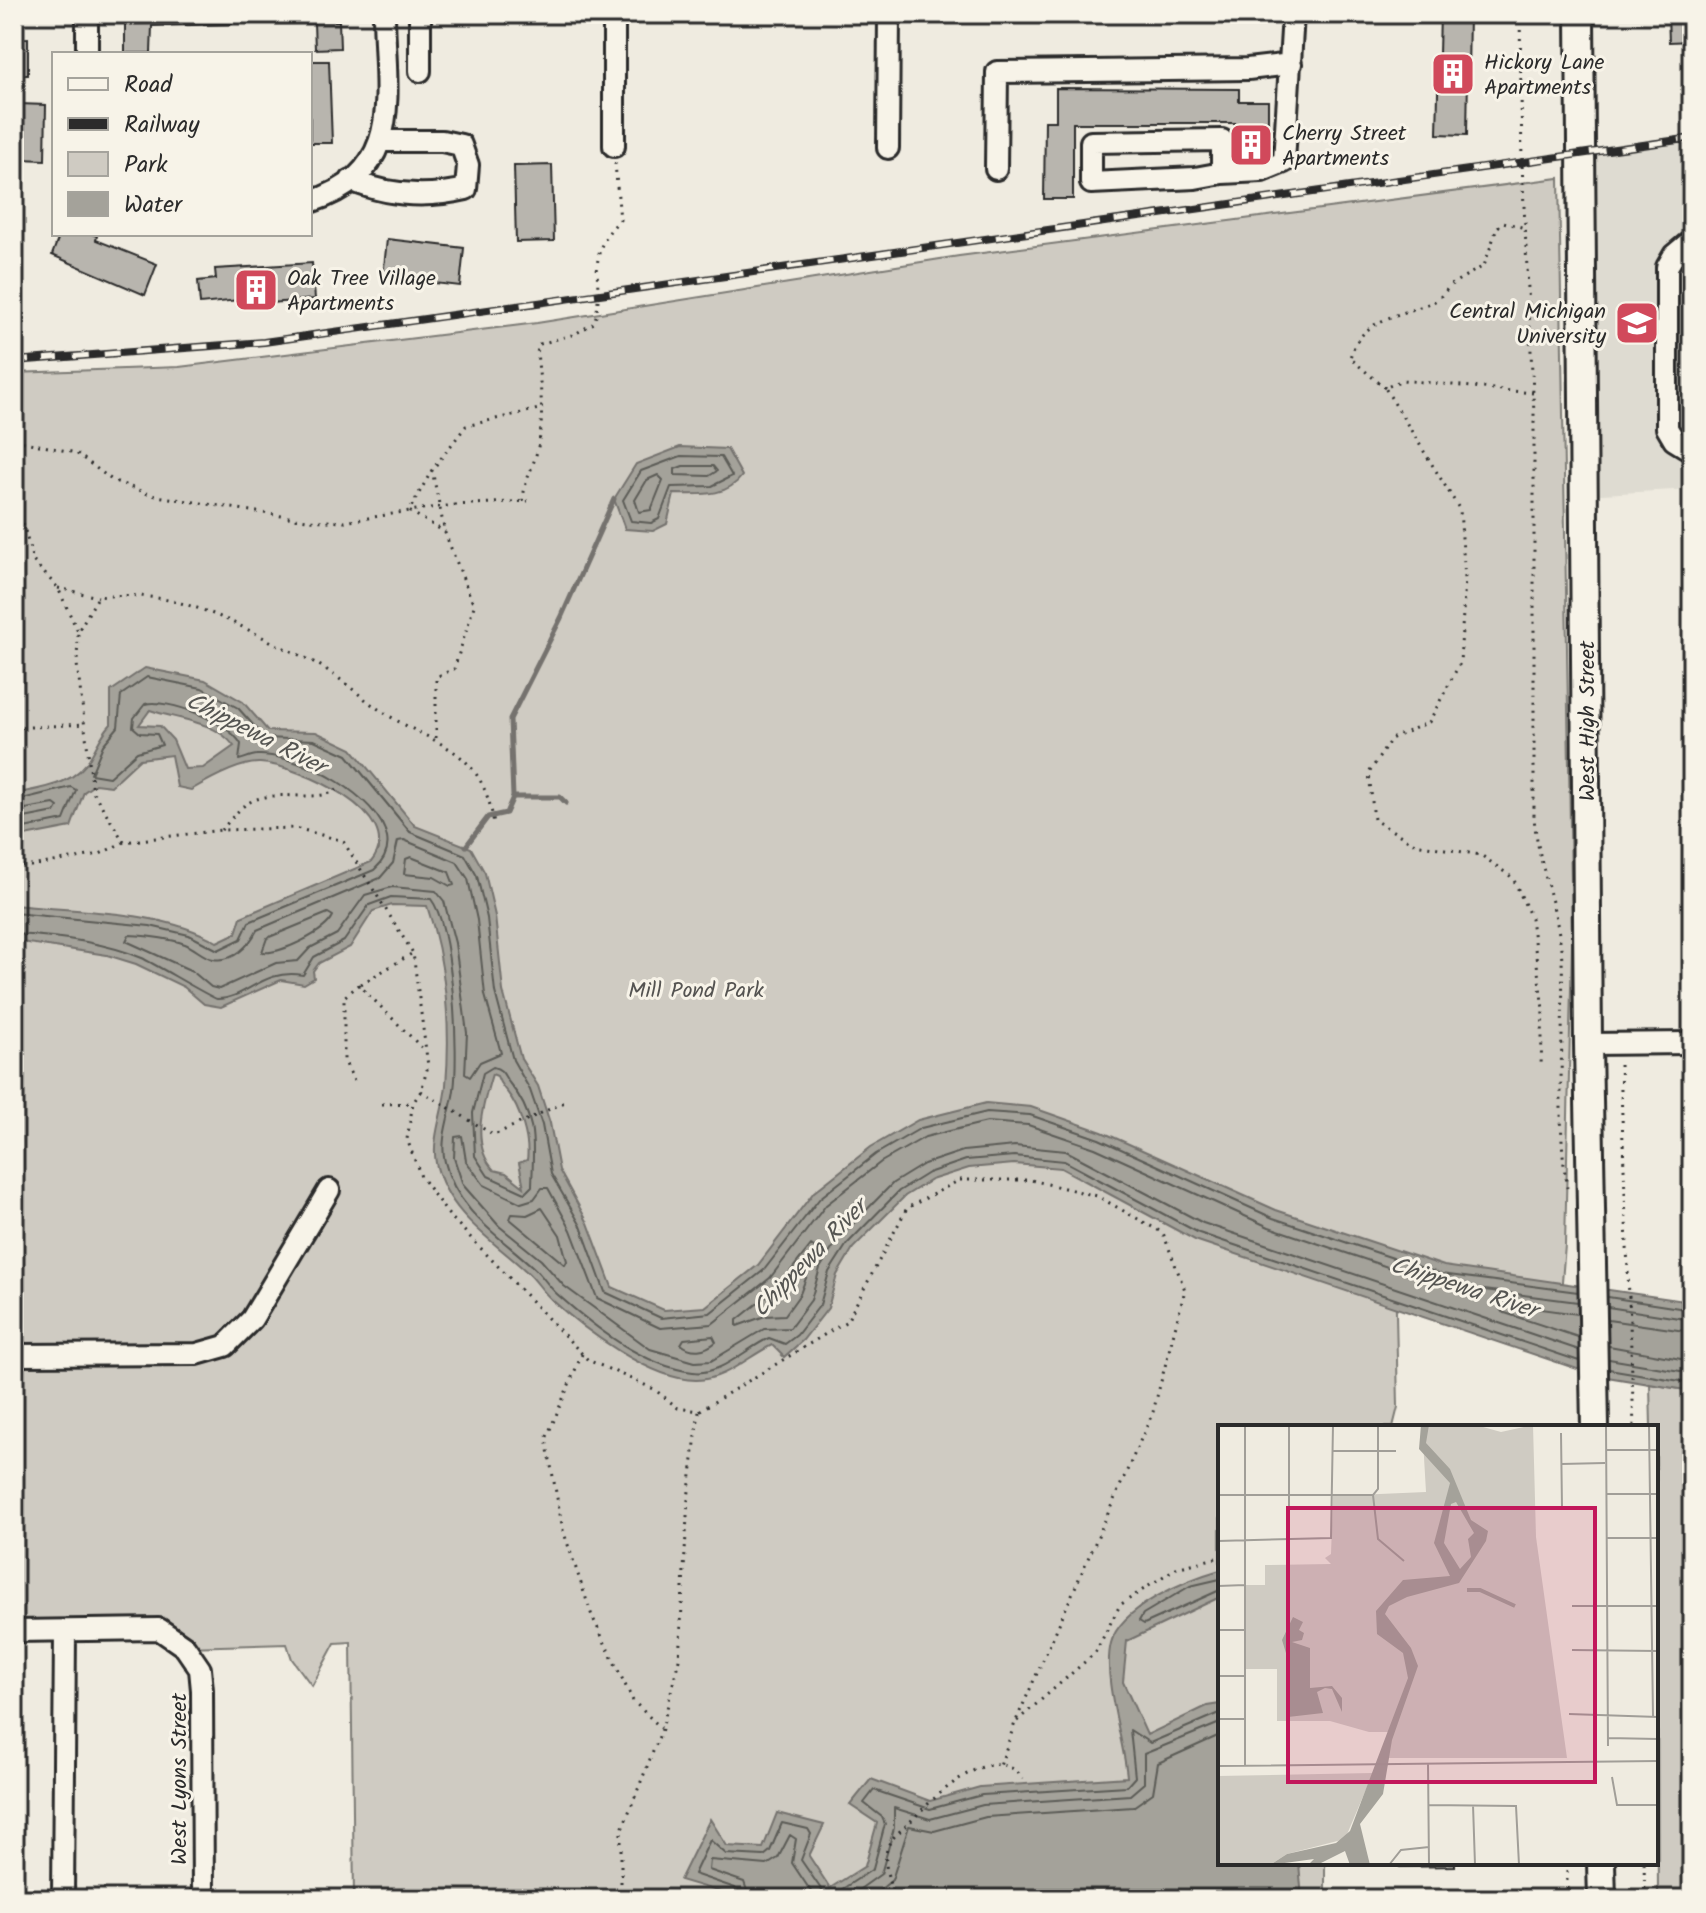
<svg xmlns="http://www.w3.org/2000/svg" width="1706" height="1913" viewBox="0 0 1706 1913" font-family="Kalam,sans-serif">
  <style>
    .built { fill: #dedbd1 }
    .green { fill: #cfcbc2; stroke: #7d7b76; stroke-width: 2 }
    .water { fill: #a4a29a; stroke: #74726e; stroke-width: 2; fill-rule: evenodd }
    .lines { fill: none; stroke-linecap: round; stroke-linejoin: round }
    .shore { stroke: #5b5b57; stroke-width: 2 }
    .stream { stroke: #74726e; stroke-width: 5 }
    .building { fill: #b8b5ae; stroke: #2b2b2b; stroke-width: 2 }
    .minor-casing { stroke: #2b2b2b; stroke-width: 26 }
    .major-casing { stroke: #2b2b2b; stroke-width: 32 }
    .path { stroke: #2b2b2b; stroke-width: 3; stroke-dasharray: 2 6; stroke-linecap: butt }
    .minor { stroke: #f7f3e8; stroke-width: 20 }
    .major { stroke: #f7f3e8; stroke-width: 26 }
    .rail-casing { stroke: #2b2b2b; stroke-width: 8 }
    .rail { stroke: #f7f3e8; stroke-width: 5; stroke-dasharray: 15; stroke-linecap: butt }
    .path-bridge { stroke: #2b2b2b; stroke-width: 3; stroke-dasharray: 2 6; stroke-linecap: butt }
    .labels { text-anchor: middle; stroke-width: 6; stroke-linejoin: round; paint-order: stroke }
    .poi-label { font-size: 22px; fill: #2b2b2b; stroke: #f7f3e8; text-anchor: start }
    .street-label { font-size: 22px; fill: #2b2b2b; stroke: #f7f3e8 }
    .park-label { font-size: 22px; fill: #545351; stroke: #f7f3e8 }
    .water-label { font-size: 24px; font-style: italic; fill: #555552; stroke: #f7f3e8 }
    .inset-river { fill: none; stroke: #a4a29a; stroke-width: 4 }
    .inset-road { fill: none; stroke: #a19e98; stroke-width: 2 }
    .view { fill: #c2185b; fill-opacity: 0.15; stroke: #c2185b; stroke-width: 4 }
    .inset-edge { fill: none; stroke: #2b2b2b; stroke-width: 4 }
  </style>
  <rect width="100%" height="100%" fill="#efebe0"/>
  <filter id="ink" filterUnits="userSpaceOnUse"><feTurbulence type="fractalNoise" baseFrequency=".0125" numOctaves="2"/><feDisplacementMap in="SourceGraphic" scale="16" xChannelSelector="R" yChannelSelector="G"/><feConvolveMatrix kernelMatrix="1 2 1 2 8 2 1 2 1" color-interpolation-filters="sRGB"/></filter>
  <g filter="url(#ink)">
    <path class="built" d="M1692,136v353l-108,6 -2,-339z"/>
    <path class="green" d="M1559,178l13,766 -7,301 -6,73 -164,-52 3,141 -5,20h-173v436h105v36h-971l-3,-257 -16,1 -23,43 -20,-27 -5,-15 -102,3 -26,-18 -145,1v-1257l165,-6 358,-44 422,-67z
      M1650,1384l42,7v508h-34l-2,-472h-5z"/>
    <path class="water" d="M680,447l47,2 15,27c-16,22 -43,18 -68,18l-7,30 -14,7 -28,-2 -11,-30 22,-35z
      M145,668l60,12 38,22 25,29 48,1 36,17 63,77 56,22 14,25 10,43 8,75 18,68 17,27 12,37 9,47 29,53 24,64 52,23 41,-3 53,-42 56,-73 57,-45 47,-27 68,-17 45,4 71,25 174,78 168,56 248,36v89l-97,-16 -400,-135 -134,-72 -47,-4 -45,4 -38,12 -26,16 -52,52 -16,27 -9,33 -25,32 -19,17 -12,-12c-25,12 -47,35 -75,35 -45,1 -114,-51 -146,-81 -9,-8 -15,-19 -24,-27 -35,-32 -80,-59 -91,-109 -5,-25 8,-53 10,-78 5,-58 0,-124 -19,-179l-35,-1 -19,6 -23,36 -31,16 -6,8 1,7 -10,6 -23,-4 -60,27 -17,-3 -20,-17 -48,-23 -29,-9 -93,-14v-36c64,7 148,5 203,37l19,-9 5,-16 130,-55c39,-47 -74,-97 -111,-99 -20,-1 -52,17 -69,27l-14,-3 -6,-32 -31,4 -29,27 -16,-2 -11,8 -13,35 -57,11v-44c29,-6 62,-9 77,-38 7,-12 10,-21 20,-32v-33zM150,710c28,10 64,10 84,36l-31,22 -18,1 -12,-29 -13,-14 -21,-1zM492,1074l5,2c3,9 5,10 10,16 13,16 23,48 20,68l-8,3 5,24 -18,-14 -12,-3c-24,-25 -11,-66 -2,-96z
      M1220,1570v27l-93,44 -4,41 24,53 60,-29 13,-2v159h79l3,36h-558l-64,-19 30,-61 17,27 36,2 14,-35 47,12 -15,31 21,32 35,-22 12,-43 -27,-18 21,-26 59,22 50,-14 147,-10c-3,-38 -25,-97 -16,-134 9,-36 77,-64 109,-73z"/>
    <g class="lines">
      <path class="shore" d="M681,456l40,1 11,19 -20,10 -41,1 -12,32 -8,4 -20,-2 -8,-21 18,-29z
        M683,466h30l4,5 -8,5 -34,-1v-6z
        M658,475l5,5 -12,30 -12,2 -4,-12 12,-20z
        M14,801l57,-14 5,3 -12,30 -50,10
        M14,811l40,-7 4,3 -3,5 -41,8
        M404,840l53,22 11,17 9,41 8,75 16,58 -21,9 -10,15 -5,-3 2,-41 -12,-90 -11,-42 -8,-10 -44,-4 -27,8 -28,39 -27,14 -12,13 -22,2 -57,26 -8,-2 -19,-16 -66,-30 3,-6c18,1 39,3 56,9 10,4 18,13 28,15 21,4 37,-15 44,-29l123,-52 13,-15 5,-22z
        M411,857l38,15 5,13 -4,1 -16,-9 -30,-3 2,-15z
        M14,913l136,13 39,9 29,15 23,-11 8,-17 125,-52c45,-40 -34,-93 -68,-104 -13,-5 -35,-12 -49,-11 -6,0 -12,4 -18,5l2,-16c-12,-22 -73,-46 -96,-40l-11,14 -1,9 7,6 17,1 5,11 -25,7 -28,25 -18,-3 12,-29 15,-18 3,-32 26,-18 55,11 36,20 27,30 49,2 33,15 63,77 55,23 12,21 10,42 8,74 18,68 17,30 12,35 9,49 30,52 24,66 56,26 49,-5 54,-43 56,-72 56,-44 45,-26 66,-16 43,3 69,24 174,79 168,56 137,18
        M328,913l5,3c-7,16 -54,39 -71,36l5,-14z
        M14,934c40,2 90,8 128,24 13,6 69,40 75,41 30,0 45,-31 86,-24l11,-18 30,-16 25,-36 22,-8 40,2c22,28 28,155 23,191 -3,23 -15,49 -9,72 11,48 54,74 88,105 9,8 15,19 24,27 37,33 86,72 136,78 27,4 52,-23 76,-34l16,6 12,-9 23,-30 9,-33 18,-28 52,-53 29,-18 38,-13 48,-4 50,5 135,72 380,128
        M493,1067c12,3 10,9 17,17 29,35 23,63 22,102l-7,7 -37,-17 -13,-20 -2,-43 10,-40z
        M542,1208l18,27 7,26 -2,4 -55,-46 2,-5 15,1z
        M811,1245l6,4 -17,45 -15,21 -20,1 -28,10v-6l41,-33z
        M1608,1297l84,13
        M1578,1302l-140,-18 -169,-57 -174,-79 -67,-23 -41,-3 -62,15 -44,25 -55,43 -56,73 -58,46 -52,4 -63,-30 -26,-68 -23,-42h-6l-8,11 -13,4 -37,-18 -18,-24 -4,-25 -7,1 -1,21 9,27 36,41 42,34 23,26 86,63 45,13 16,-1 53,-32 26,-1 21,-28 9,-32 19,-30 54,-55 31,-19 39,-13 52,-5 51,5 137,72 376,127
        M1608,1307l84,13
        M1578,1314l-74,-10 -5,3 3,5 76,25
        M1608,1320l84,12
        M713,1336l3,6c-11,9 -24,11 -35,2l3,-5z
        M1609,1346l83,15
        M1609,1359l83,14
        M1609,1369l83,14
        M1220,1579l-30,7 -47,28 -4,7 5,3 76,-34
        M740,1899l-5,-11 -41,-14 16,-34 16,14 38,2 6,-5 12,-28 26,6 3,5 -10,26 22,32 10,3 40,-26 12,-45 -3,-7 -18,-14 10,-13 56,19 52,-14 145,-9 8,-9 -5,-47 20,13 70,-30
        M750,1899l-6,-17 -35,-12 1,-10 57,5 11,-7 12,-23 6,4 -4,24 24,36
        M846,1899l35,-25 13,-46v-20l36,11 53,-14 147,-10 14,-12v-29l76,-31
        M869,1899l23,-19 17,-54 25,5 52,-14 147,-10 20,-14 5,-30 62,-28"/>
      <path class="stream" d="M513,797l-3,-78 51,-101 53,-119
        M466,846l22,-29 18,-4 7,-16h47l6,6"/>
    </g>
    <path class="building" d="M150,14h82v10l-80,2 -1,27h-26v-29l24,-1z
      M261,14h55v7h23l1,27 -25,1 -1,-26 -53,1z
      M1440,14h29l-2,121 -30,-1z
      M1668,14h24v27l-23,1z
      M28,38v37h-14v-36z
      M310,61h19l3,82h-22z
      M1056,88l183,1v12h29v66h-33v-44h-162v76h-29l1,-78h11z
      M19,104l27,1 -1,55 -26,-1z
      M552,165l2,76 -38,1 -2,-76z
      M60,234h32l5,2 -1,4 61,24 -12,31 -93,-40z
      M387,239l77,9 -4,38 -77,-9z
      M312,263l3,36 -66,6v-6l-49,5 -2,-23 18,-2 -1,-10z
      M1690,643h2v85h-2z
      M1400,1863h55v3l-55,1z"/>
    <g class="lines">
      <g class="minor-casing">
        <path id="minor" d="M87,14v40
          M420,14v57
          M614,14v132
          M888,148l1,-134
          M996,169l1,-97 251,-3 43,-5
          M1222,173l-27,5 -104,5v-41l131,-2v33l40,-2 22,-9 9,-148
          M351,180c37,16 76,18 115,9l2,-24 -7,-20 -19,-4h-61
          M310,202c96,-30 75,-107 74,-188
          M1692,240l-18,15 -7,12v161l7,12 18,11
          M1588,1044l104,-1
          M14,1355l183,-1 28,-8 27,-27 77,-129
          M14,1631l145,-2 26,18 15,22 2,21 1,209
          M63,1899l2,-267"/>
      </g>
      <g class="major-casing">
        <path id="major" d="M1580,14l8,1030 7,383
          M1601,1863l1,36"/>
      </g>
      <path class="path" d="M1520,14l2,150 12,250v403c4,49 26,96 28,144 3,75 -7,152 5,227
        M14,238l4,10 2,193
        M1385,388l-35,-30c10,-40 51,-42 83,-56 7,-3 12,-11 18,-17 10,-7 22,-13 33,-19l13,-38 6,-6 22,6
        M1533,393l-131,-13 -17,8 75,122 5,69 -5,84 -31,59 -38,17 -22,34 5,47 41,24 66,11 32,23 18,40 12,91 -2,57
        M432,470l-23,41 36,21
        M523,501c1,-21 11,-34 15,-54 7,-32 2,-63 -1,-95l3,-8 35,-10 19,-11c13,-40 -13,-66 26,-103l-5,-57
        M455,505l73,-4
        M58,588l40,9
        M77,630l-19,-42 -25,-27 -18,-68 5,-52 56,12 36,27 39,15 156,25 37,2 78,-13
        M14,728l71,-4
        M436,738v-61l18,-8 20,-63 -29,-73 -13,-63 34,-44 77,-18
        M221,830c8,-8 17,-21 27,-27 28,-16 64,1 89,-13
        M124,842l-31,-50 -16,-128 1,-33 20,-34c66,-8 117,15 174,45 19,10 42,18 59,31 17,11 32,26 49,37 56,38 101,34 114,114
        M14,865l17,1 69,-12 24,-12 97,-12 75,-2 47,13 70,112 15,113 -7,25 -8,12 -6,36 14,38 26,36 141,147 66,29 24,19 21,3 148,-90 60,-113 53,-28h71l66,16 66,37 22,57 -32,122 -138,311 -15,43
        M361,984l52,-31
        M1620,1064l14,363
        M354,1081l-10,-21v-63l15,-12 64,64
        M421,1091l73,44 71,-33
        M382,1104l31,-1
        M582,1354l-36,85 17,91 29,86 41,85 28,27
        M1017,1721l78,-68 25,-48 56,-37 44,-11
        M1567,1863v36
        M1644,1863l1,36
        M621,1899v-67l41,-103 17,-70 9,-160 11,-88
        M894,1899c-4,-16 -13,-39 -5,-55 4,-8 15,-16 21,-22 21,-22 84,-86 113,-43"/>
      <use href="#minor" class="minor"/>
      <use href="#major" class="major"/>
      <g class="rail-casing">
        <path id="rail" d="M14,361l250,-19 1428,-204"/>
      </g>
      <use href="#rail" class="rail"/>
      <path class="path-bridge" d="M422,509l33,-4"/>
    </g>
  </g>
  <defs>
    <g id="building-square" transform="scale(2.3)"><rect x="-9" y="-9" width="18" height="18" rx="4" fill="#d1495b" stroke="#f7f3e8"/><path d="M-4-6H4V6H1V3H-1V6H-4ZM-2.5-4.3h1.7v1.8h-1.7ZM.8-4.3h1.7v1.8H.8ZM-2.5-1h1.7V.8h-1.7ZM.8-1h1.7V.8H.8Z" fill="#fff"/></g>
    <g id="university-square" transform="scale(2.3)"><rect x="-9" y="-9" width="18" height="18" rx="4" fill="#d1495b" stroke="#f7f3e8"/><path d="M0-5L7-2L0 1L-7-2ZM-4 1L0 2.5L4 1V4Q0 6-4 4Z" fill="#fff"/></g>
  </defs>
  <g fill-rule="evenodd">
    <use href="#building-square" x="1453" y="74"/>
    <use href="#building-square" x="1251" y="145"/>
    <use href="#building-square" x="256" y="290"/>
    <use href="#university-square" x="1637" y="323"/>
  </g>
  <g class="labels">
    <g class="poi-label">
      <text x="1484" y="69">Hickory Lane<tspan x="1484" dy="25">Apartments</tspan></text>
      <text x="1282" y="140">Cherry Street<tspan x="1282" dy="25">Apartments</tspan></text>
      <text x="287" y="285">Oak Tree Village<tspan x="287" dy="25">Apartments</tspan></text>
      <text x="1606" y="318" text-anchor="end">Central Michigan<tspan x="1606" dy="25">University</tspan></text>
    </g>
    <g class="street-label">
      <text transform="translate(1586 721) rotate(-90)" y="8">West High Street</text>
      <text transform="translate(178 1779) rotate(-90)" y="8">West Lyons Street</text>
    </g>
    <g class="park-label">
      <text x="696" y="997">Mill Pond Park</text>
    </g>
    <g class="water-label">
      <text transform="translate(256 733) rotate(27)" y="8">Chippewa River</text>
      <text transform="translate(809 1258) rotate(-46)" y="8">Chippewa River</text>
      <text transform="translate(1464 1287) rotate(18)" y="8">Chippewa River</text>
    </g>
  </g>
  <g transform="translate(1218 1425)">
    <rect width="440" height="440" fill="#efebe0"/>
    <path d="M209,0h49l25,7 32,-7 3,112 31,221h-183l8,-26h-23l-39,-11h-53v-52h-33l1,-84h20v-20l66,-1 -6,-6 6,-4 2,-58 93,-4 -3,-52zM155,348l-28,66 -58,15 -17,11h-52v-89z" fill="#cfcbc2"/>
    <path d="M203,0h8l-3,18 24,26 21,51 17,11 -2,10 -27,42 -52,14 -18,9 -4,8 26,34 7,18 -26,74 -9,54 -23,30 10,41h-20l-5,-14 -28,14h-9l6,-6 -44,6 17,-11 49,-11 14,-12 58,-153 -5,-25 -26,-19 -1,-23 27,-31 47,-4 -16,-33 16,-60 -31,-34zM238,77l18,31 -6,6 3,18 -11,12 -16,-26 7,-39zM75,192l10,5 -4,8 5,3 -2,7 -10,2 18,6v40l22,-2 10,12v14l-10,-23 -7,-1 -8,4 6,21 -35,4 1,-54 -7,-23z" fill="#a4a29a" fill-rule="evenodd"/>
    <path class="inset-river" d="M249,165h13l35,16"/>
    <path class="inset-road" d="M27,0v341M160,0v64l-5,6 5,44 26,22M388,0l2,321M431,0l4,292M343,8l1,75M388,25h52M114,26h64M343,39l44,-1M388,69h52M0,70h155M388,113h52M71,115v-115M0,116l113,-3 2,-113M0,161l27,-1M354,181h86M0,205h26M354,225l86,1M0,251h26M351,289l89,3M0,294h27M390,313l50,1M210,338l1,102M0,341l440,-5M394,352l5,28h41M210,380l88,1 3,59M255,380l2,60M171,440l12,-15 28,-3"/>
    <path class="view" d="M70,83h307v274h-307z"/>
    <rect width="440" height="440" class="inset-edge"/>
  </g>
  <rect width="1706" height="1913" fill="none" stroke="#f7f3e8" stroke-width="48"/>
  <rect x="24" y="24" width="1658" height="1865" fill="none" stroke="#2b2b2b" stroke-width="3" filter="url(#ink)"/>
  <rect x="52" y="52" width="260" height="184" fill="#f7f3e8" stroke="#a5a39c" stroke-width="2"/>
  <rect x="68" y="78" width="40" height="12" fill="#f7f3e8" stroke="#a5a39c" stroke-width="2"/>
  <text x="124" y="92" font-size="24" fill="#2b2b2b">Road</text>
  <rect x="68" y="118" width="40" height="12" fill="#2b2b2b" stroke="#a5a39c" stroke-width="2"/>
  <text x="124" y="132" font-size="24" fill="#2b2b2b">Railway</text>
  <rect x="68" y="152" width="40" height="24" fill="#cfcbc2" stroke="#a5a39c" stroke-width="2"/>
  <text x="124" y="172" font-size="24" fill="#2b2b2b">Park</text>
  <rect x="68" y="192" width="40" height="24" fill="#a4a29a" stroke="#a5a39c" stroke-width="2"/>
  <text x="124" y="212" font-size="24" fill="#2b2b2b">Water</text>
</svg>
